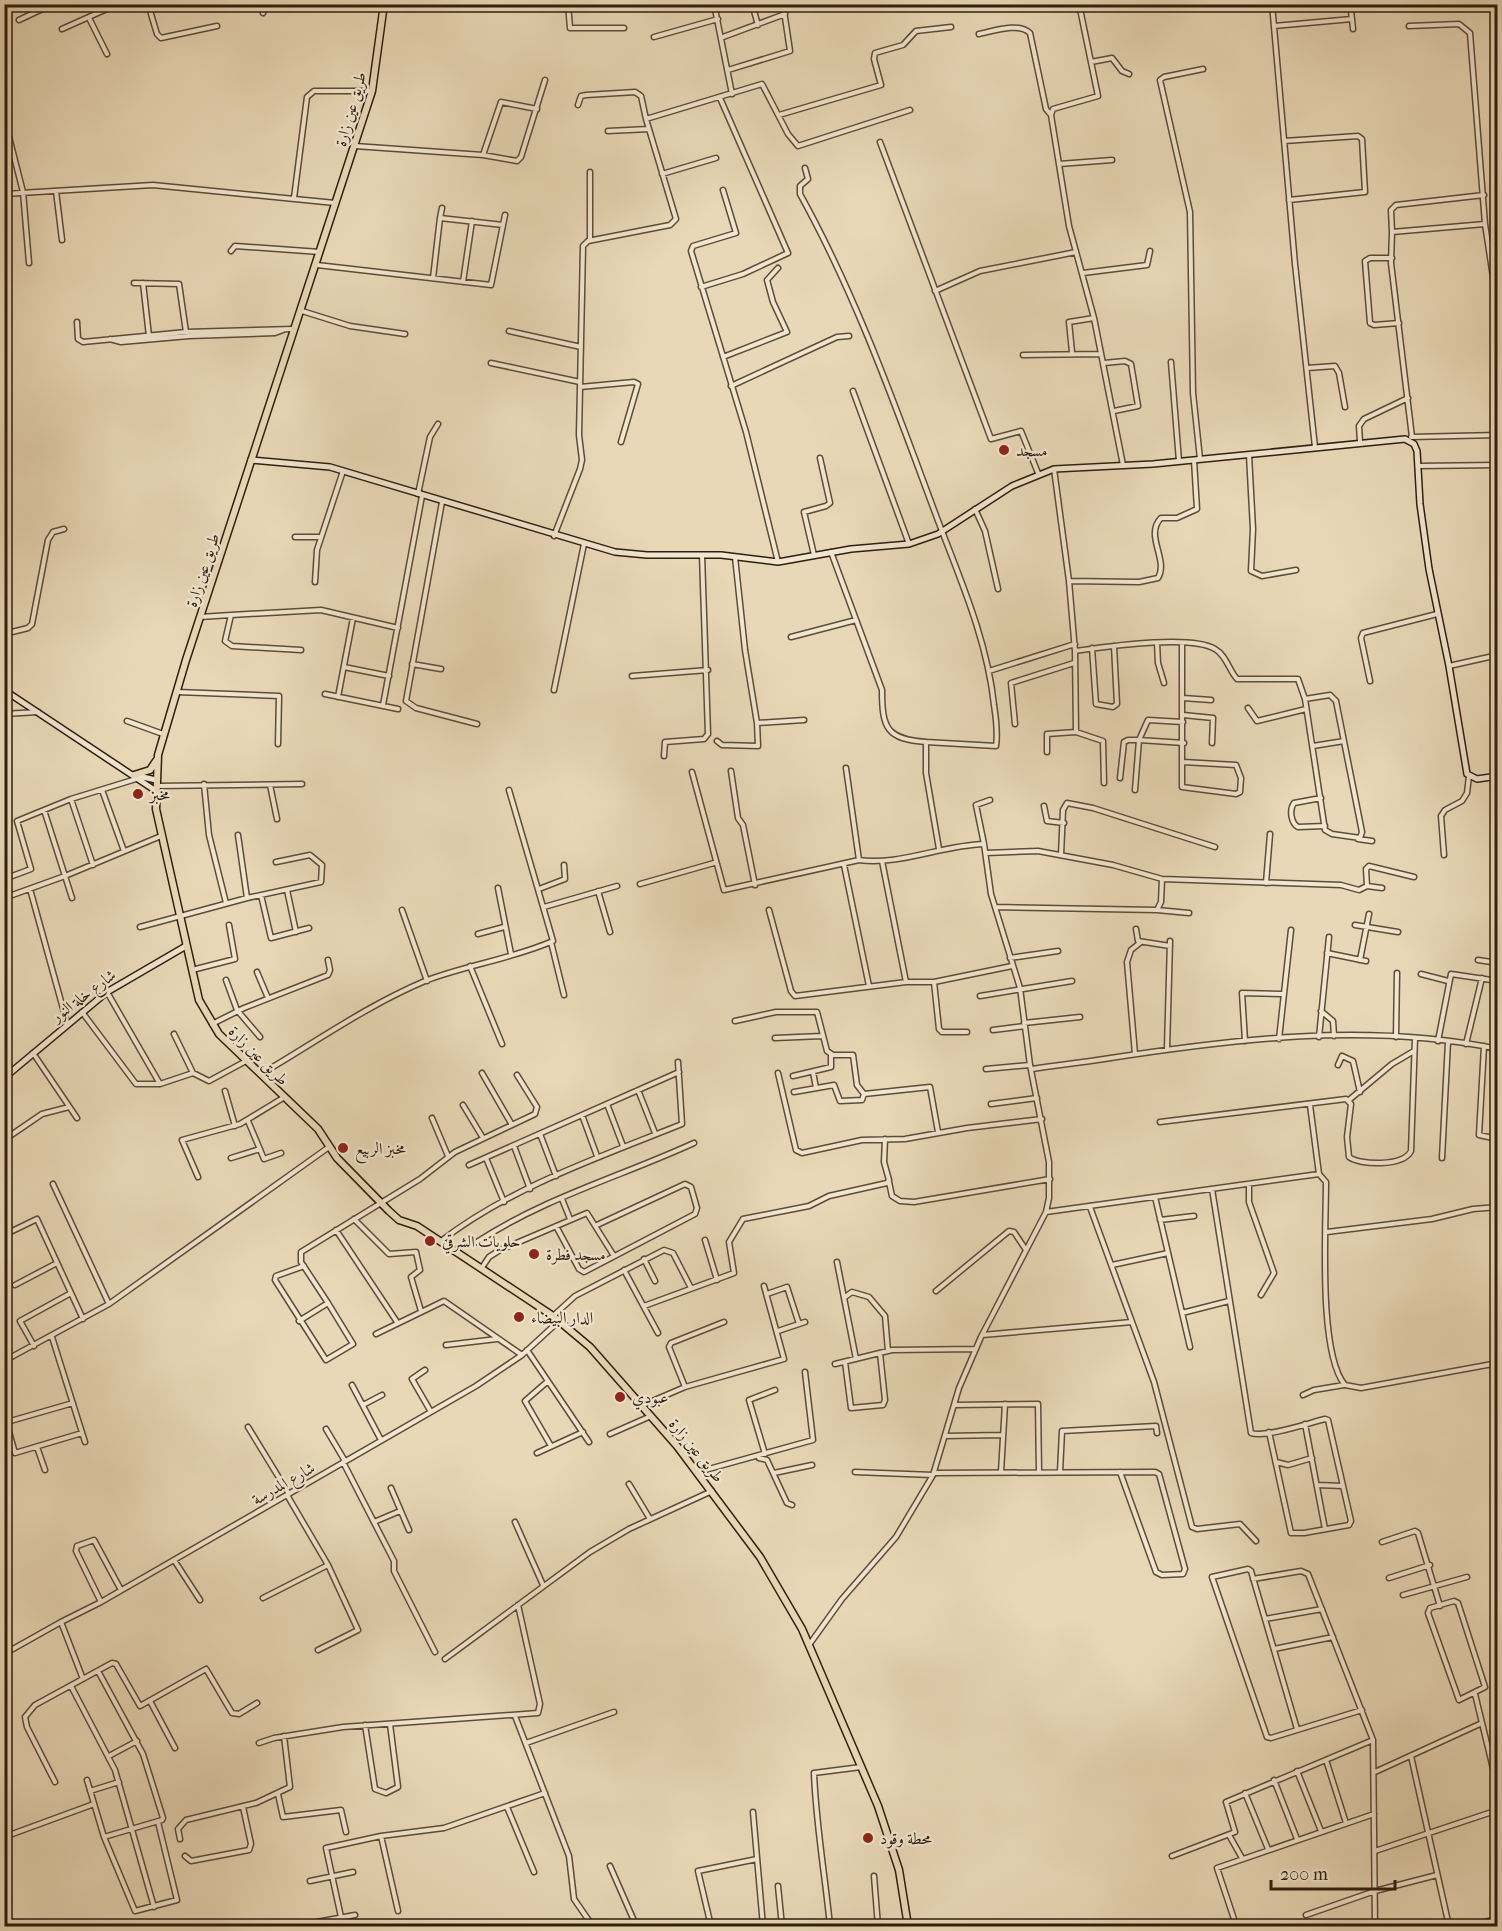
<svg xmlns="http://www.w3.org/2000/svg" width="1502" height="1931" viewBox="0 0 1502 1931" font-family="'IM FELL French Canon',Amiri,serif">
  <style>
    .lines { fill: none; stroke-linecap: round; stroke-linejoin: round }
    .street-casing { stroke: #5e4c38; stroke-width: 7 }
    .secondary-casing { stroke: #301e0e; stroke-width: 8 }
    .primary-casing { stroke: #301e0e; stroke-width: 9 }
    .street { stroke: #f1e6d0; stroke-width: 4 }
    .secondary { stroke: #f1e6d0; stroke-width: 5 }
    .primary { stroke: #e9d8b7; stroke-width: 6 }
    .poi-dot { fill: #8f2418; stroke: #f1e6d0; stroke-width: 2 }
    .labels { text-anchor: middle; stroke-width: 4.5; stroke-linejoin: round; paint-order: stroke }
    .street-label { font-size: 16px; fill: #301e0e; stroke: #f1e6d0 }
    .poi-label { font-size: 16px; fill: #301e0e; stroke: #f1e6d0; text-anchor: start }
  </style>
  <rect width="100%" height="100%" fill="#e9d8b7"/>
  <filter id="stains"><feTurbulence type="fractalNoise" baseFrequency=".00333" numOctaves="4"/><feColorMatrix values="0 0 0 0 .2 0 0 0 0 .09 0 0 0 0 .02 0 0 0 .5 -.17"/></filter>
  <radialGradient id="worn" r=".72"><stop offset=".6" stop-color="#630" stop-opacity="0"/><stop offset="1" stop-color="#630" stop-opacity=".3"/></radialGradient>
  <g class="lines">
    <g class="street-casing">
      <path id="street" d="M148,4l9,30 4,4 56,-12
        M568,4l2,24h54
        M714,4l18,90
        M752,4l6,21
        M1272,4l23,260 20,183
        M263,13l4,-9
        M89,18l18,36
        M1352,19l1,10
        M19,20l34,-16
        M1274,26l78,-7 -2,-15
        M1409,26l50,-2 11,9 15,191 13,86
        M62,29l56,-25
        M979,34c15,-3 39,-12 51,-1l16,76 5,6 18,111 25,92 29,147
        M654,37l64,-18
        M723,37l62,-23
        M1091,62l21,-4 10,13 7,3
        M728,70l62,-19 -7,-47
        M578,105l3,-9 5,-1 49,-3 6,4 5,23
        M779,115l102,-30 -7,-26 1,-6 28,-8 13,-14 35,-4
        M1051,115l2,-6 45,-13 -19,-92
        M4,117l19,75 6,71
        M608,131l41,-2
        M1284,141l74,-5 4,3 3,53 -76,8
        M880,142l111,297 30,-8 17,42
        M355,146l128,9 34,6 4,-4 24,-77
        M483,155l18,-53 36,7
        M1059,164l53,-4
        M805,168l3,11 -8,7v8c57,103 96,214 137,324 23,61 50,121 57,187 2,13 4,28 2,41l-70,-4v31l13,76
        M662,174l54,-16
        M723,190l13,43 -43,13 -2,5 55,181 32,130
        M56,191l6,49
        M4,194l149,-9 182,18
        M294,198l13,-101 7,-6h57
        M440,218l2,-10
        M503,225l2,-10
        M1392,232l-1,-22 5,-5 88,-10
        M590,240v-68
        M231,251l4,-5 85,6
        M1392,258h-22l-5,3 5,62 4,2 25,-2
        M317,265l174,20 12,-60 -63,-7 -7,60
        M1083,273l64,-8 3,-14
        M463,282l9,-61
        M134,283l45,1 7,48
        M143,283l6,53
        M701,287l42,-13 45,-21 -68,-155
        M935,291l45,-20 96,-19
        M302,311l48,15 55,8
        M77,322l1,17 5,3 103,-10 108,-3
        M509,331l72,16
        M110,339l11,3 68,-6 86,-3 8,-3
        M1072,352l-3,-30 25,-4
        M1023,355l78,-1
        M723,357l64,-25 -14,-30 -6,-22 11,-12
        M1171,362l8,99
        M491,363l89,19
        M1104,363l21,-2 6,3 7,42 -24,5
        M1307,368l28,-2 4,7 6,34
        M731,386l106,-49 12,-1
        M580,387l54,-5 4,2 -17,58
        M853,391l56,153
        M1411,437l87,-2
        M1412,437l-21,-174 1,-31 93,-8
        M1360,442l-1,-16 5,-7 44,-21
        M1249,455l4,74 -2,42 11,5 34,-6
        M1200,459l-7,-66 -3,-181 -30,-132 4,-3 39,-8
        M1418,466l80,-1
        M1054,469l15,112 6,70c30,-4 116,-17 140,-2 11,6 14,21 22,30h61l7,20 20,131 7,4 28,4 2,-6 -26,-131 -6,-6 -25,4
        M418,494l12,-57 8,-13
        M442,502l-36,199 10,7 61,16
        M975,509l10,22 13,58
        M554,536l26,-67 2,-9 -3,-25 4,-189 5,-5 82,-16 6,-6 -30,-100 116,-35 26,50 10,12 112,-36
        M295,537h26
        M831,552l51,138c0,39 5,49 44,52
        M814,555l-10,-43 22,-6 4,-3 -10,-45
        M735,557l10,93 12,73 47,-3
        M1069,581l70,1 19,-4c11,-18 -14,-43 3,-60h16l20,-9 -3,-49
        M315,582l2,-32 26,-79
        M231,615l90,-5 77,18
        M200,617l31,-2 -6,26 7,5 69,4
        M4,634l24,-6 4,-4 16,-84 5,-8 11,-3
        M791,637l65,-17
        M1157,643l1,20 6,20
        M1182,643v144l54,7 4,-2 1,-14 -5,-13 -53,-3
        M1092,648l4,56 17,3 4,-3 -3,-58
        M1075,651l1,81 27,9 1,42
        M412,664l29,5
        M1449,666l49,-11
        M344,667l45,9
        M989,671l86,-27
        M632,676l76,-6
        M1370,681l-9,-43 2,-5 74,-19
        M554,690l30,-146
        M177,692l102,4 -1,48
        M325,694l73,15
        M338,697l15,-79
        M1183,698l28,2
        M383,705l39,-209
        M1248,708l9,13 49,-12
        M4,714l34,-2
        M1183,715l30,3 -1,25
        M127,721l36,13
        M1015,724l-4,-41 63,-20
        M717,741l5,4 36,1 -1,-23
        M1313,746l31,-5
        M1047,752v-18l29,-2
        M664,756l1,-14 39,-3 4,-5 -6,-179
        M846,768l13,92
        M731,771l7,47 5,7 12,60
        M692,772l32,118 135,-30c39,6 84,-15 125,-16l7,50 29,94 10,77 19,97v36l-3,14 -65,125 -22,51 -26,87 -37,62 -54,62 -33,46
        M1120,778l4,-36 4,-2h11l9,-20 35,2
        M204,784l5,51 17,68
        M270,785l7,34
        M156,786l146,-2
        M102,790l22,61
        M1135,790l4,-50 45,3
        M1321,798l-27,5c-5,7 -3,20 4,24l27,-1
        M71,799l22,66
        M1044,806l3,15 17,2
        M44,810l28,88
        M238,835l9,63
        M1358,839l14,2
        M984,844l-8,-39 14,-5
        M986,853l52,-2 75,14 49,14 179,6 18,5 8,-4 15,2
        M1061,855l2,-45 4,-7 26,5 122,39
        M1444,855l-3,-39 4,-6 17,-9 5,-8 2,-17
        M882,861l24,121
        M844,865l25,121
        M4,879l27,-10 -14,-48 54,-22 65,-20
        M1266,883l4,-49
        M640,884l74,-21
        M1367,886l-1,-17 3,-3 45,11
        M498,888l13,66
        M30,889l37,134
        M539,889l26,-10 -1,-14
        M287,890l9,42
        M598,891l12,41
        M261,895l10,43 38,-10
        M4,898l61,-22 96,-40
        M544,907l73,-21
        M995,907l162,3 4,-8 1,-23
        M402,910l25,71
        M769,910l22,81 4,5 111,-14h28l78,-16
        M1157,910l32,3
        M1355,925l43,7
        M140,927l107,-29 74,-16 1,-17 -12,-10 -34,7
        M1136,929l2,12 32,5
        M478,934l26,-7
        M551,942l13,53
        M1327,953l39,8
        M1010,958l48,-7
        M1360,960l9,-46
        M1478,960l20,3
        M470,966l32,78
        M192,970l43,-11 -6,-34
        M257,972l11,26
        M1421,974l27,7
        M226,980l11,30 23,27
        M934,982l5,47 3,3h25
        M107,992l53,92
        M980,996l92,-15
        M1321,1011l12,10 1,15
        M82,1012l54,72h24l33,-11 16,8 37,-20
        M735,1021l41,-9h41l10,39 6,4h20l4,30 7,9 66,-7 8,45
        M1024,1023l56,-6
        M212,1024l32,-16 84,-33 2,-5 -2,-10
        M993,1030l32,-4
        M174,1034l19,39
        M1319,1037l10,-100
        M1396,1037l1,-64
        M775,1038l47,-2
        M1279,1039l12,-109
        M1245,1041l-3,-48 40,1
        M1438,1041l13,-67 47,7
        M1466,1044l16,-66
        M1484,1046l-5,89 19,4
        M1167,1049l3,-108
        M33,1053l44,65
        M1135,1054l-8,-92 4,-12 10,-8
        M1338,1065l4,-9 11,5 7,31
        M986,1069l44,-4
        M1032,1069c24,-4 48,-6 72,-10 129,-20 264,-37 394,-10
        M813,1072l3,16
        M482,1073l30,52
        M778,1073l18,77 6,3 60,-13 43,-1 62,-11 75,-9
        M261,1074c55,-32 105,-68 164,-93 41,-16 87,-22 128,-40l-44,-151
        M793,1076l38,-9v-13
        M638,1090l17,43
        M225,1091l10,35
        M794,1092l40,-7 6,16 22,-1 2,-6
        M1349,1100l43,-36 22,-13
        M607,1104l16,42
        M991,1104l46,-6
        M463,1105l20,33
        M1310,1105l9,69
        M582,1115l15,41
        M432,1118l16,38
        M248,1121l16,38 17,-6
        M1160,1122l186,-23 5,5 -4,33 2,20c10,8 54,10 62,-6l4,-113
        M540,1134l16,42
        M4,1140l38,-26 27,-7
        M514,1146l16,43
        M231,1158l29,-9
        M486,1158l18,44
        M1442,1158l6,-116
        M469,1165l210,-93
        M198,1177l-16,-37 58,-16 43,-26
        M889,1182l3,14 8,5 14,1 136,-23
        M53,1184l56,120
        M1249,1184v18l25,71 -13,22
        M1212,1189l39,244c14,5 58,-10 74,-14l3,1 23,101 -2,4 -45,8h-13l-22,-101
        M1155,1197l35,150
        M562,1199l8,20
        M1090,1207l64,175 38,145 5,2 43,-5 16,17
        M1046,1212l273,-38 7,8c0,45 -8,171 19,203l16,3 137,-25
        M354,1219l35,35 27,-2 4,18 -9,7 10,34
        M1160,1220l34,-4
        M556,1226l23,43 5,3 111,-58 2,-6 -6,-21 -6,-3 -88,41
        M336,1230l61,92
        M1327,1232l105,-13 41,-10 25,-2
        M4,1235l33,-16 46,100
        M705,1240l12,40
        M441,1241c70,-54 159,-84 241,-117l-4,-62
        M477,1242c67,-44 145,-66 217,-99
        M644,1259l11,22
        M837,1262l19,97
        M1112,1265l56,-12
        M481,1269l8,-12 11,-7 87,-37 27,43
        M624,1270l34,63
        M15,1285l42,-22
        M936,1291l73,-60 5,1 12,18
        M767,1294l20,-7 12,37
        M845,1297l7,-5 17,5 16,19 3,35
        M328,1303l-27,-41v-10l119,-73 35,-27 80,-38 2,-7 -20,-32
        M644,1306l90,-33 -5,-31 14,-23 66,-13 20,-10 58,-13 2,-3 -5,-18 1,-23
        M1182,1313l47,-12
        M553,1316l22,-20 89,-46 9,3 18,35
        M299,1321l29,-18 25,41 -27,16 -51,-80 1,-4 28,-10
        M778,1331l27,-9
        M376,1334l68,-33 78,54
        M982,1335l150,-13
        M52,1337l33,105
        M446,1345l51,-6
        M34,1346l-14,-25 51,-28
        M527,1350l62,92
        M4,1361l105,-57 220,-157
        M845,1362l6,46 32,-3 2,-5 -5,-47
        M835,1364l57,-14 84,-1
        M425,1370l-13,9 19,33
        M548,1381l-23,20 26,45
        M352,1385l29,55
        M685,1387l-16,-40 2,-4 53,-21
        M1303,1395l11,-5 30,-5
        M363,1405l19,-10
        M643,1405l42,-18 99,-28 -20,-73
        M954,1405l84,-1 1,68
        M4,1414l11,39 67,-20
        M7,1422l66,-19
        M1305,1424l20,105
        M248,1427l41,67
        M326,1429l19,32
        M610,1434l41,-18
        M945,1436l57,-1
        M37,1447l8,23
        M537,1453l46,-21
        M765,1454l-16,-54 26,-10
        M759,1458l8,2 20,43 5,2
        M343,1462l51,99v10l41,81
        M1276,1462l12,3 24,-7
        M698,1472l115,-32 -8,-68
        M855,1472l78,3
        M1001,1472l4,-68
        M1060,1472l2,-41 94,-5 1,7
        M774,1473l38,-8
        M934,1473l221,-1 4,2 26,95 -2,5 -21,1 -6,-3 -36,-100
        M629,1484l21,35
        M1317,1485l26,1
        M391,1488l18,42
        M287,1495l41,70 30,65 -40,20
        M374,1522l26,-11
        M515,1522l28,63
        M1382,1542l33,-11 3,2 22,73
        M174,1560l26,40
        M1389,1578l41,-13
        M1253,1579l48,-8 7,3 65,166 2,186
        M1403,1595l64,-18
        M263,1598l65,-33
        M1454,1601l4,2 27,84 -26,13 -31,-87 2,-5z
        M101,1602l-25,-51 1,-5 17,-6 27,50
        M1265,1619l57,-10
        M1274,1649l59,-12
        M4,1654l57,-32
        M445,1659l145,-107 39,-23 83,-38
        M98,1671l45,83 20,64 -1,2 -58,17
        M83,1679l-22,-57 40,-20 375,-216 46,-31 37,-34
        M71,1686l44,84 39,137
        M1475,1694l23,95
        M150,1701l25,47
        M515,1716l54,140 5,43 18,26
        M365,1725l10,64 11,4 12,-6 -8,-63
        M1297,1729l-46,-158 -3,-2 -36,8 55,160 4,1 91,-28
        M259,1743l15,-5 69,-11 195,-14 2,-9 -22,-99
        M526,1743l88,-31
        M109,1756l28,-15
        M1411,1756l38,170
        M1326,1760l20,63
        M1297,1771l24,60
        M1375,1772l107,-49
        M87,1780l17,57 31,74 42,-11 -19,-78
        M1274,1780l23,59
        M55,1782l-28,-55 -2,-10 10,-12 77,-42 4,1 24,42 66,-37 26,44 7,1 18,-11
        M90,1791l29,-9
        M1245,1793l23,56
        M278,1794l5,23 58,-7 5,22
        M507,1807l27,65
        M753,1812l10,114
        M1229,1835l13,23
        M381,1836l17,75
        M4,1837l90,-33
        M180,1839l-2,-10 8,-9 70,-17 34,-16 -6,-51
        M1375,1851l123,-41
        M185,1856l6,5 58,-11 2,-6 -8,-37
        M1172,1856l63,-24 -9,-30 147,-62
        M610,1866l25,57
        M874,1876l4,50
        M310,1881l43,-9
        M778,1886l4,40
        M4,1908l7,18
        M1306,1915l69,-24 62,-16
        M341,1917l-15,-69 55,-12 63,-8 101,-35
        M317,1922l38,-7
        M1235,1922l-18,-54 157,-54
        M578,1926l69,-3 58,3
        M711,1926l-13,-55 59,-12
        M830,1926c-5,-51 -14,-101 -16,-153l47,-6
        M1478,1926l2,-3 18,-4"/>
    </g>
    <g class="secondary-casing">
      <path id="secondary" d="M251,460l79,7 285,85 32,3h74l57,7 73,-13 58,-5 29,-10 74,-48 42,-17 99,-5 252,-25 9,5 3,7 3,53 9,65 20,97 18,108 10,5 21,-3
        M4,690l152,101
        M134,775l22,5
        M4,1078l103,-86 79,-46"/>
    </g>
    <g class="primary-casing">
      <path id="primary" d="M384,4l-12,87 -186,569 -28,95 -2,54 43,191 20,34 99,95 19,29 52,53 10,9 18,6 136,90 37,31 87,99 83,111 42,72 76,177 21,64 9,56
        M134,775l16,-5 6,-9"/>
    </g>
    <use href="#street" class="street"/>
    <use href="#secondary" class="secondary"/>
    <use href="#primary" class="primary"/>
  </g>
  <g class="poi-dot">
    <circle cx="1004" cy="450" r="6"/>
    <circle cx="138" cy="794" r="6"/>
    <circle cx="343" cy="1148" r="6"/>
    <circle cx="430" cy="1241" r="6"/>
    <circle cx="534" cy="1254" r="6"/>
    <circle cx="519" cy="1317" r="6"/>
    <circle cx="620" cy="1397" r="6"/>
    <circle cx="868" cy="1838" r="6"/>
  </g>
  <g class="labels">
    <g class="street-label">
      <text transform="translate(350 109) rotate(-74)" y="6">طريق عين زارة</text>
      <text transform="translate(202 570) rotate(-72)" y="6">طريق عين زارة</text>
      <text transform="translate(83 995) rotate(-37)" y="6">شارع خلة النور</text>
      <text transform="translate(259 1055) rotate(45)" y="6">طريق عين زارة</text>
      <text transform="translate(697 1450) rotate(51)" y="6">طريق عين زارة</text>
      <text transform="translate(283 1483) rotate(-30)" y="6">شارع المدرسة</text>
    </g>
    <g class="poi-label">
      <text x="1016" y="456">مسجد</text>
      <text x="150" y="800">مخبز</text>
      <text x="355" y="1154">مخبز الربيع</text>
      <text x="442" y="1247">حلويات الشرقي</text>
      <text x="546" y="1260">مسجد فطرة</text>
      <text x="531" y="1323">الدار البيضاء</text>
      <text x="632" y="1403">عبودي</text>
      <text x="880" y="1844">محطة وقود</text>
    </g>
  </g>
  <rect width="1502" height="1931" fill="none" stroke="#e9d8b7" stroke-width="24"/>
  <rect x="6" y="6" width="1490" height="1919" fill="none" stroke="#301e0e" stroke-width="3"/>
  <rect x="12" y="12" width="1478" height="1907" fill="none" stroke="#301e0e" stroke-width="1.5"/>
  <path d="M1271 1880v9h124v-9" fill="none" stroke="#301e0e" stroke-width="3"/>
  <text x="1280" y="1880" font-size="18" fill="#301e0e" stroke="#f1e6d0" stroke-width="4.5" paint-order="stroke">200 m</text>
  <rect width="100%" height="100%" filter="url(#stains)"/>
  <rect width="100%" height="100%" fill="url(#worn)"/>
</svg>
